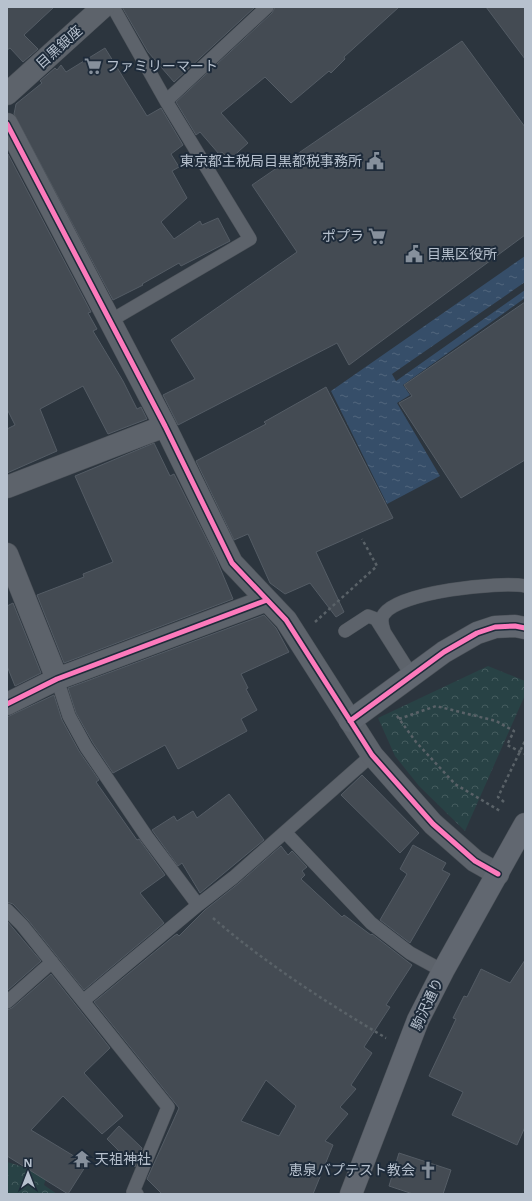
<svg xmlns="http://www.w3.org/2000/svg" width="532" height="1201" viewBox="0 0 532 1201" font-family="'Open Sans','Noto Sans JP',sans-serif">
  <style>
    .park { fill: url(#park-crowns) }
    .water { fill: url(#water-ripples) }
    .building { fill: #444b53; stroke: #545c65; fill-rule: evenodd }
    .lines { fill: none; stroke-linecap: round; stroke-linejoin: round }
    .lane-casing { stroke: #4b5158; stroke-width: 14 }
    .street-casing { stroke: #4b5158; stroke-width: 23 }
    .secondary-casing { stroke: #4b5158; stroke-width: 23 }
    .path { stroke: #5a6268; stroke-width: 2.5; stroke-dasharray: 3 3; stroke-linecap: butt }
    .lane { stroke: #5d636b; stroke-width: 13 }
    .street { stroke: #5d636b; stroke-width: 22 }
    .secondary { stroke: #616770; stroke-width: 22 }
    .cycleway-casing { stroke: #1e2b3a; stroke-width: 8 }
    .cycleway { stroke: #fd7abc; stroke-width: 5 }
    .labels { text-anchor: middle; stroke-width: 4; stroke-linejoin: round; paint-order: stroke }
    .street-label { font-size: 14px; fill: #b7c1ce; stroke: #1e2b3a }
    .poi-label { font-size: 14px; fill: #b7c1ce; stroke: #1e2b3a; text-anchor: start }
  </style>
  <defs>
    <pattern id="park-crowns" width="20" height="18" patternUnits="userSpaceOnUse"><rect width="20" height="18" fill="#284245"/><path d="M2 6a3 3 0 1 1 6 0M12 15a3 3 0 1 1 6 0" fill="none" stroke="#455c5f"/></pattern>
    <pattern id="water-ripples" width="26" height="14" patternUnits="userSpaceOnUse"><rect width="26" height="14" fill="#364e69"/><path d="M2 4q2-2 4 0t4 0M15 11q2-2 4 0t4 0" fill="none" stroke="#51667d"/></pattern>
  </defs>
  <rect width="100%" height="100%" fill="#2c353e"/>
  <path class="park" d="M488,666l37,15v14l-60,136 -46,-45 -24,-30 -17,-38z
    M7,1162l40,12 -3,11 13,9h-50z"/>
  <path class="water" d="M525,256v26l-133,92 4,7 129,-91v8l-122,87 7,10 -13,8 43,73 -53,28 -56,-113z"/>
  <path class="building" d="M7,7h47l-30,28 14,14 -15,13 -13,-14 -3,2z
    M122,7h133l-81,75 -26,-30z
    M275,7h124l-55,50 1,2 -14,14 -2,-2 -38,32 -26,-26 -44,36 27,30 -19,17 -7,-8 -3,2 -19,-22 -4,3 -20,-33 96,-89z
    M486,7h39v52z
    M462,41l63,86v108l-176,130 -12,-22 -159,82 -15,-30 32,-16 -24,-39 126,-88 -45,-67z
    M105,48l42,68 14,-8 22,37 -12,9 8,13 -7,4 15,27 -26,24 13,17 26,-18 2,4 16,-7 12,23 -49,25 -2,-3 -37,21 1,1 -30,15 -99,-186 2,-10 26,-21 -2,-2 15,-13 2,2 4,-5 5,7z
    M8,154l83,158 -3,1 9,16 -4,2 30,50 14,28 4,-2 6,12 -39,15 -25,-48 -43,23 17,42 -50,22v-44l8,-4 -8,-16z
    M525,302v158l-64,38 -62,-95 13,-7 -8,-11z
    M326,387l67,131 -77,34 28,60 -8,5 -26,-34 -25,11 -15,-11 -22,-49 -14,6 -38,-79 70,-37 -2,-2z
    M154,443l16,33 4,-2 41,82 18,43 -169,64 -27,-68 47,-18 -1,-3 30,-12 -38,-86z
    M13,603l28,70 -26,13 -8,-20v-60z
    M264,615l12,13 13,24 -48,22 7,14 -2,1 11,21 -16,9 6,12 -69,38 -13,-24 -52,28 -20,-30 -17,-30 -8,-25z
    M54,695l8,25 17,31 20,29 -3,2 41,58 2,-1 26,36 -25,18 24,30 -80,67 -56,-70 -15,-16 -6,-2v-185z
    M362,775l57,58 -19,20 -59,-58z
    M229,794l35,46 -64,53 -18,-30 -4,3 -26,-36 22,-14 3,5 16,-10 4,7z
    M413,845l33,18 -4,7 8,4 -40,69 -30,-23 27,-46 -7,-5z
    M281,846l7,9 4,-4 15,16 -5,4 3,4 -4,4 41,38 2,-2 27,20 1,-1 40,31 -26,40 4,2 -26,40 8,6 -21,32 5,4 -16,18 8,7 -23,27 8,4 -20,49h-151l-15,-15 32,-71 -85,-106 80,-66 3,-2 2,2 26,-26 34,-27zM266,1080l30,26 -17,30 -38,-15z
    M7,921l34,40 -34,30z
    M525,960v167l-8,18 -65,-30 11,-23 -34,-16 27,-57 -3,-1 11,-22 3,1 14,-28 29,14z
    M51,974l59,74 -26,25 39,43 -21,18 -39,-38 -32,34 56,34 -19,30 -61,-38v-146l5,-2z
    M119,1126l23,22 -7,19 -28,-28z
    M399,1153l52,17 -8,24h-30l-24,-8z"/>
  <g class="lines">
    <g class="lane-casing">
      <path id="lane" d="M166,101l101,-94
        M110,321l140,-82 -84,-138 -53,-94
        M345,631l23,-15 8,3 36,57
        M384,631c-2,-6 -4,-12 0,-17 15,-22 115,-33 141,-28
        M57,679l12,37 17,31 61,90 51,68
        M285,832l86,91 39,30 33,18
        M7,910l15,15 146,182 -35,85 4,2
        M83,1001l115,-96 36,-28 138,-122
        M7,1002l45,-40"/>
    </g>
    <g class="street-casing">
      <path id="street" d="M7,94l96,-87
        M7,124l158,302 67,137 54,57 86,135 61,69 42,37 23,13
        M7,487l158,-61
        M7,554l50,125
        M7,704l50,-25 210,-79"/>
    </g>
    <g class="secondary-casing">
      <path id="secondary" d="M350,721l94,-69 33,-19 18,-6 20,-1 10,2
        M351,1194l67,-174 25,-49 82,-147"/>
    </g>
    <path class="path" d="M315,622l62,-56 -15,-27
      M397,716l19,26 39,42 45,27
      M399,719l37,-13 60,15 18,10 -7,14 18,9
      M504,802l-6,-5 27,-56
      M213,918c53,46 113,84 173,120"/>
    <use href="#lane" class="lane"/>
    <use href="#street" class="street"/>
    <use href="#secondary" class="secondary"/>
    <g class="cycleway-casing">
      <path id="cycleway" d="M7,124l158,302 67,137 54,57 86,135 61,69 42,37 23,13
        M7,704l50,-25 210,-79
        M350,721l94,-69 33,-19 18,-6 20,-1 10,2"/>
    </g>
    <use href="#cycleway" class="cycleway"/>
  </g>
  <defs>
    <g id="supermarket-bare" transform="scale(1.38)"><path d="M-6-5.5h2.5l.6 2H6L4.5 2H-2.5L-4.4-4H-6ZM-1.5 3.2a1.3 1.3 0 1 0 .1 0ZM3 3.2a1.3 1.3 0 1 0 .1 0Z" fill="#86909c" stroke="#1e2b3a" stroke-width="2.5" paint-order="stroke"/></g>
    <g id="civic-bare" transform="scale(1.38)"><path d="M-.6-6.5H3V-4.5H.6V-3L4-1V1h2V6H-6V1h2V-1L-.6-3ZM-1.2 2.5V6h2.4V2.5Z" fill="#86909c" stroke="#1e2b3a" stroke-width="2.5" paint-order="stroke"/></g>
    <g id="temple-bare" transform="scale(1.38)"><path d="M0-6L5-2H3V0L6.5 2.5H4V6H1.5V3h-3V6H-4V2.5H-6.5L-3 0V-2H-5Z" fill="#86909c" stroke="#1e2b3a" stroke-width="2.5" paint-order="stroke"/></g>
    <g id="church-bare" transform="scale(1.38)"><path d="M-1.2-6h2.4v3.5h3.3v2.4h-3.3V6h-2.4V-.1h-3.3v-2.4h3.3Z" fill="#86909c" stroke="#1e2b3a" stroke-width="2.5" paint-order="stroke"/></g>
  </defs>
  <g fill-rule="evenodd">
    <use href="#supermarket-bare" x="93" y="66"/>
    <use href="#civic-bare" x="375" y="161"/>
    <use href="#supermarket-bare" x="377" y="236"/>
    <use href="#civic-bare" x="414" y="254"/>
    <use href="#temple-bare" x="82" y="1159"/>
    <use href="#church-bare" x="428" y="1170"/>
  </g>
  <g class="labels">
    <g class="street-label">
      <text transform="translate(59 47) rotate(-42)" y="5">目黒銀座</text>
      <text transform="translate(427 1004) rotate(-65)" y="5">駒沢通り</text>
    </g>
    <g class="poi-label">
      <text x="106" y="71">ファミリーマート</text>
      <text x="362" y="166" text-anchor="end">東京都主税局目黒都税事務所</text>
      <text x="364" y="241" text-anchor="end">ポプラ</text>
      <text x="427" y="259">目黒区役所</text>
      <text x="95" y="1164">天祖神社</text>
      <text x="415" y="1175" text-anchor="end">恵泉バプテスト教会</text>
    </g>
  </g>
  <rect width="532" height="1201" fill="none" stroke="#b7c1ce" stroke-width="16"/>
  <g transform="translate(28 1173)" stroke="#1e2b3a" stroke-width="3" paint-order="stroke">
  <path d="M0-3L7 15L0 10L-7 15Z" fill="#b7c1ce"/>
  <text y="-6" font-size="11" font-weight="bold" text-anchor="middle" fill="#b7c1ce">N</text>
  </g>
</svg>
